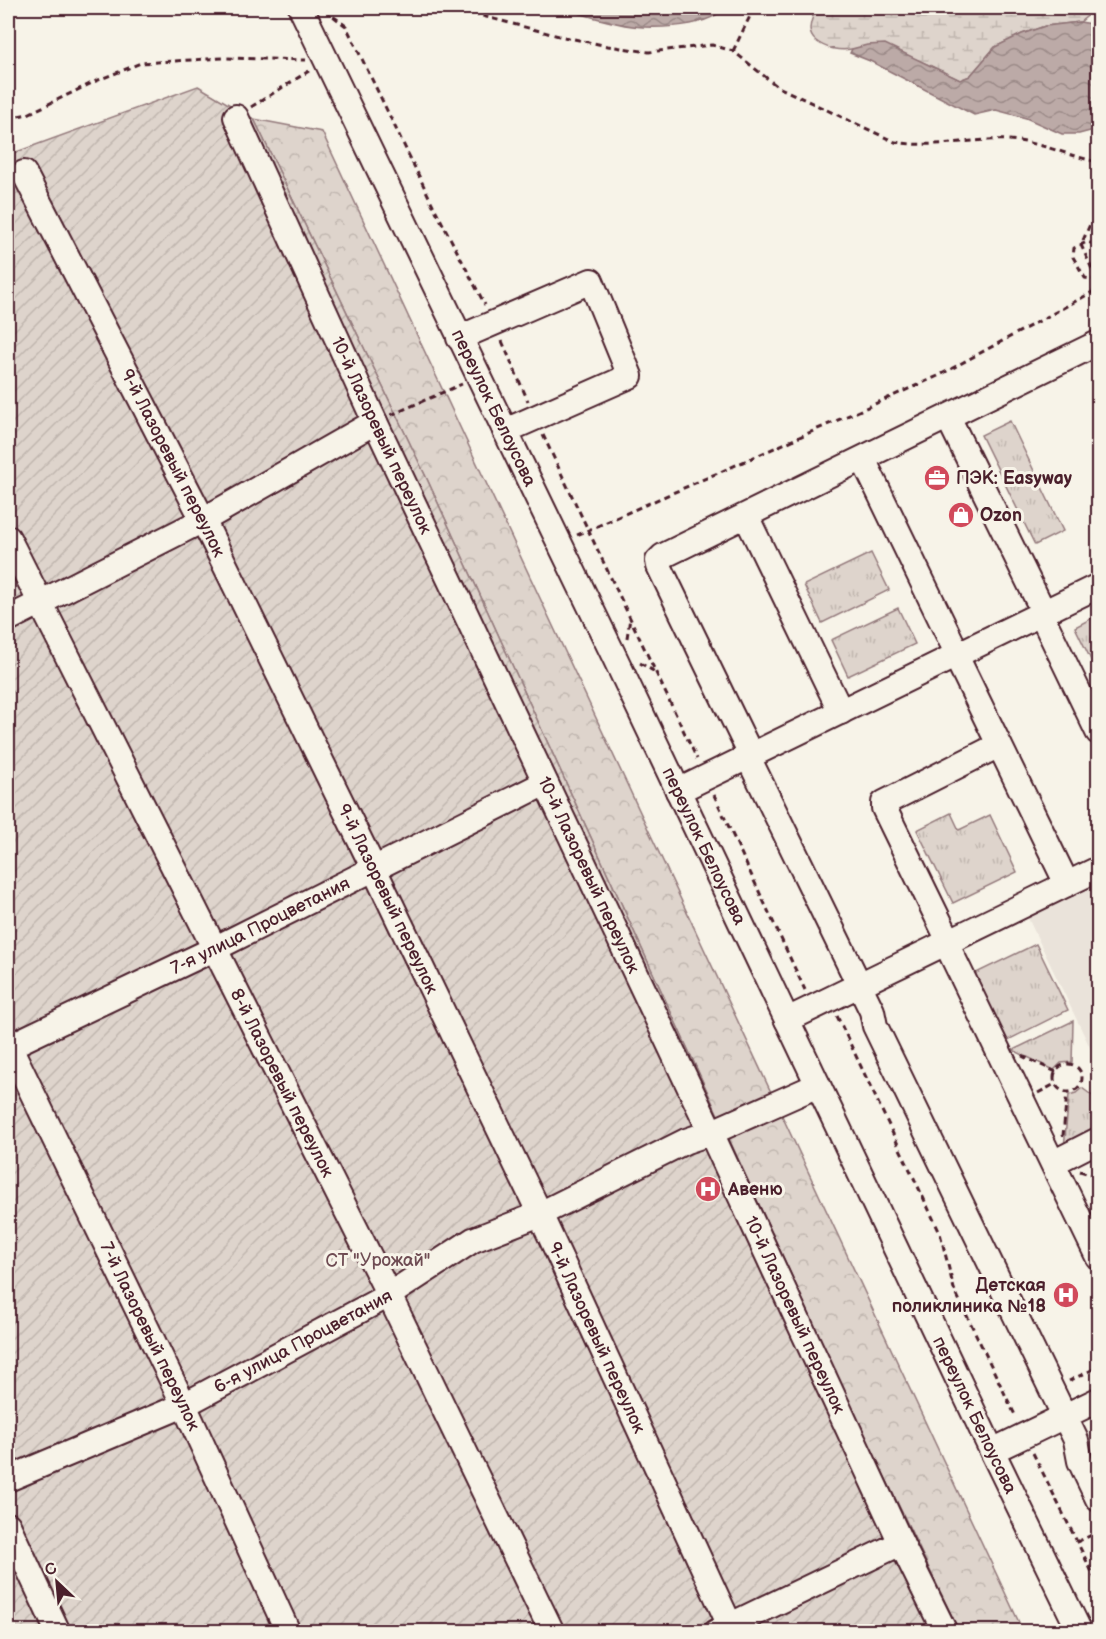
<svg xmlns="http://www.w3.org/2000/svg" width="1106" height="1639" viewBox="0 0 1106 1639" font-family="'Balsamiq Sans',sans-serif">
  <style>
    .built { fill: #eae3da }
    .grass { fill: url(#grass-tufts); stroke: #947a7c; stroke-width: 1.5 }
    .forest { fill: url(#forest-crowns); stroke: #947a7c; stroke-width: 1.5 }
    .wetland { fill: url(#wetland-marsh); stroke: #947a7c; stroke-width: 1.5 }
    .garden { fill: url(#garden-furrows); stroke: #947a7c; stroke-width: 1.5 }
    .water { fill: url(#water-waves); stroke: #8e7275; stroke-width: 1.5 }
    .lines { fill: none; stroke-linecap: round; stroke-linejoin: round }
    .minor-casing { stroke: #4a1f2b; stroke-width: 28 }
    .path { stroke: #4a1f2b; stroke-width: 3; stroke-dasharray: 6 4.5; stroke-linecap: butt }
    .minor { stroke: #f7f3e8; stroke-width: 24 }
    .labels { text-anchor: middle; stroke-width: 6; stroke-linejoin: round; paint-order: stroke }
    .street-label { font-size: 18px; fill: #4a1f2b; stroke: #f7f3e8 }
    .poi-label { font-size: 18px; font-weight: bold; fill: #4a1f2b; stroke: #f7f3e8; text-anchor: start }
    .park-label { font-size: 18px; fill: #6f4c53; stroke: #f7f3e8 }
  </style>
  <defs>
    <pattern id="grass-tufts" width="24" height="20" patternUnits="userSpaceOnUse" patternTransform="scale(1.5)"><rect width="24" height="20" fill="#ded4cc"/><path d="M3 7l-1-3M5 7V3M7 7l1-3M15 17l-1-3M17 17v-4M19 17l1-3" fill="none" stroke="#c0b6af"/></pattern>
    <pattern id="forest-crowns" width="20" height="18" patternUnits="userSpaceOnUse" patternTransform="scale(1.5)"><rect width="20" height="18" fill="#ded4cc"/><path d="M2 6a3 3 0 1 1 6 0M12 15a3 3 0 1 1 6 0" fill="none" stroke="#c0b6af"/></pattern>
    <pattern id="wetland-marsh" width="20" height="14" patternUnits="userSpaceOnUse" patternTransform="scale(1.5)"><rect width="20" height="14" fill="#ded4cc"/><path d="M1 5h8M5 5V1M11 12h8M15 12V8" fill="none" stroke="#c0b6af"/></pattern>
    <pattern id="garden-furrows" width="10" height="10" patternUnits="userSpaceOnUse" patternTransform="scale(1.5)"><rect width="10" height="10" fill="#ded4cc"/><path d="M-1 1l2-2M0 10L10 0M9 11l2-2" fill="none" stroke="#c0b6af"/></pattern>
    <pattern id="water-waves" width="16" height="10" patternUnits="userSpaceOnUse" patternTransform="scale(1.5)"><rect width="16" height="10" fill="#bcaaa7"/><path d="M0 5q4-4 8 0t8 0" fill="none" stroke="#9b8a88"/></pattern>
  </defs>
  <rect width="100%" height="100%" fill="#f7f3e8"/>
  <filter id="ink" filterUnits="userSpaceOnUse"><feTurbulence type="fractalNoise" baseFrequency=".0167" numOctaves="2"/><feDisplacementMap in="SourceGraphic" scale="12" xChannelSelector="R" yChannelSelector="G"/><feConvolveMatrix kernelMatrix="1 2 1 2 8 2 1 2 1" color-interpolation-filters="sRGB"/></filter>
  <g filter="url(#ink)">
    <path class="built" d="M1098,881v183l-71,-148z"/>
    <path class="grass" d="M1010,421l53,110 -28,14 -54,-110z
      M871,553l18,37 -67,33 -18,-38z
      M898,608l17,36 -67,32 -17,-36z
      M1098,615v44l-6,3 -17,-35z
      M951,813l8,17 31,-15 27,57 -64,31 -36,-73z
      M1036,944l32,66 -62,31 -32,-67z
      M1073,1021l-1,41 -11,1 -7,7 -41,-20z
      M1082,1088l16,12v31l-34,17 5,-53 7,-2z"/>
    <path class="forest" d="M254,119l68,13 701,1499h-64l-102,-212 -430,-940z"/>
    <path class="wetland" d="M816,8h278l-2,4 -12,10 -35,4 -23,8 -27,13 -25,29 -10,4c-29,-14 -58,-30 -91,-34 -6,-1 -11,3 -17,3 -12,2 -26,0 -36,-8 -11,-8 -4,-22 0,-33z"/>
    <path class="garden" d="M198,86l56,33 173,360 430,940 102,212 -951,1v-1477z"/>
    <path class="water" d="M561,8h164c-21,22 -81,22 -109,15 -19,-4 -37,-10 -55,-15z
      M1080,22l12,2 6,13v92l-19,5h-17l-36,-16 -30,-8 -22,5 -104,-54 -20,-8 2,-4 15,-4 18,-1 75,36 10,-4 25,-29 27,-13 23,-8z"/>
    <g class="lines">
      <g class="minor-casing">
        <g id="minor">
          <path id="s1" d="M301,8l314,650 377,793 88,181"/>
          <path id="s2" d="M236,117l139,305 331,700 195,421 44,89"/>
          <path id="s3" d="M24,173l179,347 171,349 166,345 193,418"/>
          <path d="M459,338l132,-57 39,95 -125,55"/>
          <path d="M948,417l96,196"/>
          <path d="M863,459l95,196"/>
          <path d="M746,516l95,196"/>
          <path id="s4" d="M8,538l381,757 163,337"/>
          <path d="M1041,614l57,118"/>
          <path d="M8,619l195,-99 172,-98"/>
          <path d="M956,656l111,228"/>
          <path d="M751,755l-92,-189 -1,-5 5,-5 435,-213"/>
          <path d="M748,757l124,254 3,15 201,414 4,21 18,38"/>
          <path d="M678,791l420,-205"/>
          <path d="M949,941l-65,-133v-5l115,-58"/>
          <path d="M946,943l152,314"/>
          <path d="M787,1020l311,-151"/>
          <path id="s5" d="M8,1043l176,362 104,227"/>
          <path id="s6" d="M8,1047l208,-99 329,-165"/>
          <path d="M1053,1163l45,-23"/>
          <path d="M992,1451l106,-51"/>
          <path id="s7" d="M8,1479l176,-74 205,-110 84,-55 67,-26 146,-73 24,-8 108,-48"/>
          <path d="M8,1525l50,107"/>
          <path d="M716,1632l185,-89"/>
        </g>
      </g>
      <path class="path" d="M452,8l107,28 49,10 41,6 63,-7 21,6 45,36 117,55c38,7 76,-4 114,-2 31,2 60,16 89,22
        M325,10l21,16 87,179 52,100
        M733,51l21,-43
        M251,107l58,-36
        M8,118l20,-4 68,-33 45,-18 82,-5 83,2
        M1098,206l-17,39 17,37
        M1098,280l-13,-2 -12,-21 1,-9 13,-6 7,2 4,10
        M502,341l26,60
        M391,415l71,-31
        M543,435l154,324
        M577,535l361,-159 160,-87
        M627,638l3,-20
        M640,663l15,9
        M1092,673l6,-3
        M714,795l91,195
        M837,1016l103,217 14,56 62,128
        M1022,1056l34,16
        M1054 1078a14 14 0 1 1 28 0a14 14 0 1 1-28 0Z
        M1038,1093l17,-9
        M1063,1136l4,-44
        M1080,1171l18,6
        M1069,1381l29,-14
        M1033,1453l65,131
        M1077,1542l19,-9"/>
      <use href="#minor" class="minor"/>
    </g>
  </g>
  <defs>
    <g id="office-disc" transform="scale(1.35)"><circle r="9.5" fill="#d1495b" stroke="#f7f3e8"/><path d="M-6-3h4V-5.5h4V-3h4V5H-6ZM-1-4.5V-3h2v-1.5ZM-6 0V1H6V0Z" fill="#fff"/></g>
    <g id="shop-disc" transform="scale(1.35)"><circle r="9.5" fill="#d1495b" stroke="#f7f3e8"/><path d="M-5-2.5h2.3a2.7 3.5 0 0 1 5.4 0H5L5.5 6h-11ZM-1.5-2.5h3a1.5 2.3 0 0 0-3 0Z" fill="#fff"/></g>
    <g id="hospital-disc" transform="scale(1.35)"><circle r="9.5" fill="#d1495b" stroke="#f7f3e8"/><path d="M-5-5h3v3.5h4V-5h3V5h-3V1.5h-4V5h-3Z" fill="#fff"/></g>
  </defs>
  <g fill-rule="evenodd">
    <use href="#office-disc" x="937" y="478"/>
    <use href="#shop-disc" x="961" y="515"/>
    <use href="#hospital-disc" x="708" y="1189"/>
    <use href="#hospital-disc" x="1066" y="1295"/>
  </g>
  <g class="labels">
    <g class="street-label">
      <text dy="6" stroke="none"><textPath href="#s1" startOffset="444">переулок Белоусова</textPath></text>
      <text dy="6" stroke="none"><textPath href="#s2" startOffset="350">10-й Лазоревый переулок</textPath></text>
      <text dy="6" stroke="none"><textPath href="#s3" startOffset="326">9-й Лазоревый переулок</textPath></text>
      <text dy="6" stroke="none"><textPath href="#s1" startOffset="930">переулок Белоусова</textPath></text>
      <text dy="6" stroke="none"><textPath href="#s2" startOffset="836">10-й Лазоревый переулок</textPath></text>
      <text dy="6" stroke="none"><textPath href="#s3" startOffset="812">9-й Лазоревый переулок</textPath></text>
      <text dy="6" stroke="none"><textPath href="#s6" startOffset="280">7-я улица Процветания</textPath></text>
      <text dy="6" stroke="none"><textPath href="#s4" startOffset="610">8-й Лазоревый переулок</textPath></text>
      <text dy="6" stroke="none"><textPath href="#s2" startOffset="1322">10-й Лазоревый переулок</textPath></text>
      <text dy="6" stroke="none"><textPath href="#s5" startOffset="326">7-й Лазоревый переулок</textPath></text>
      <text dy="6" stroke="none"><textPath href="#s3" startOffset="1298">9-й Лазоревый переулок</textPath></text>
      <text dy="6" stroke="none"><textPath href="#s7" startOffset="326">6-я улица Процветания</textPath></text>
      <text dy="6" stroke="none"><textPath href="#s1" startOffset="1560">переулок Белоусова</textPath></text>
    </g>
    <g class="poi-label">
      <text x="956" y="484">ПЭК: Easyway</text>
      <text x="980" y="521">Ozon</text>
      <text x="728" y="1195">Авеню</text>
      <text x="1046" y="1291" text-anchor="end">Детская<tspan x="1046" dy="21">поликлиника №18</tspan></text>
    </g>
    <g class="park-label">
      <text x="378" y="1266">СТ "Урожай"</text>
    </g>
  </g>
  <rect width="1106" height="1639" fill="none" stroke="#f7f3e8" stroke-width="30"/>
  <rect x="15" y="15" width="1076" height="1609" fill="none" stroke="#4a1f2b" stroke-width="2" filter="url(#ink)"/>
  <g transform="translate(57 1582) rotate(334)" stroke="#f7f3e8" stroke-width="4.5" paint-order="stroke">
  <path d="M0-4.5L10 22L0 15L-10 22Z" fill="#4a1f2b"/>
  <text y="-9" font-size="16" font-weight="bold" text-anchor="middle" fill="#4a1f2b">С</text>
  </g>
</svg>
